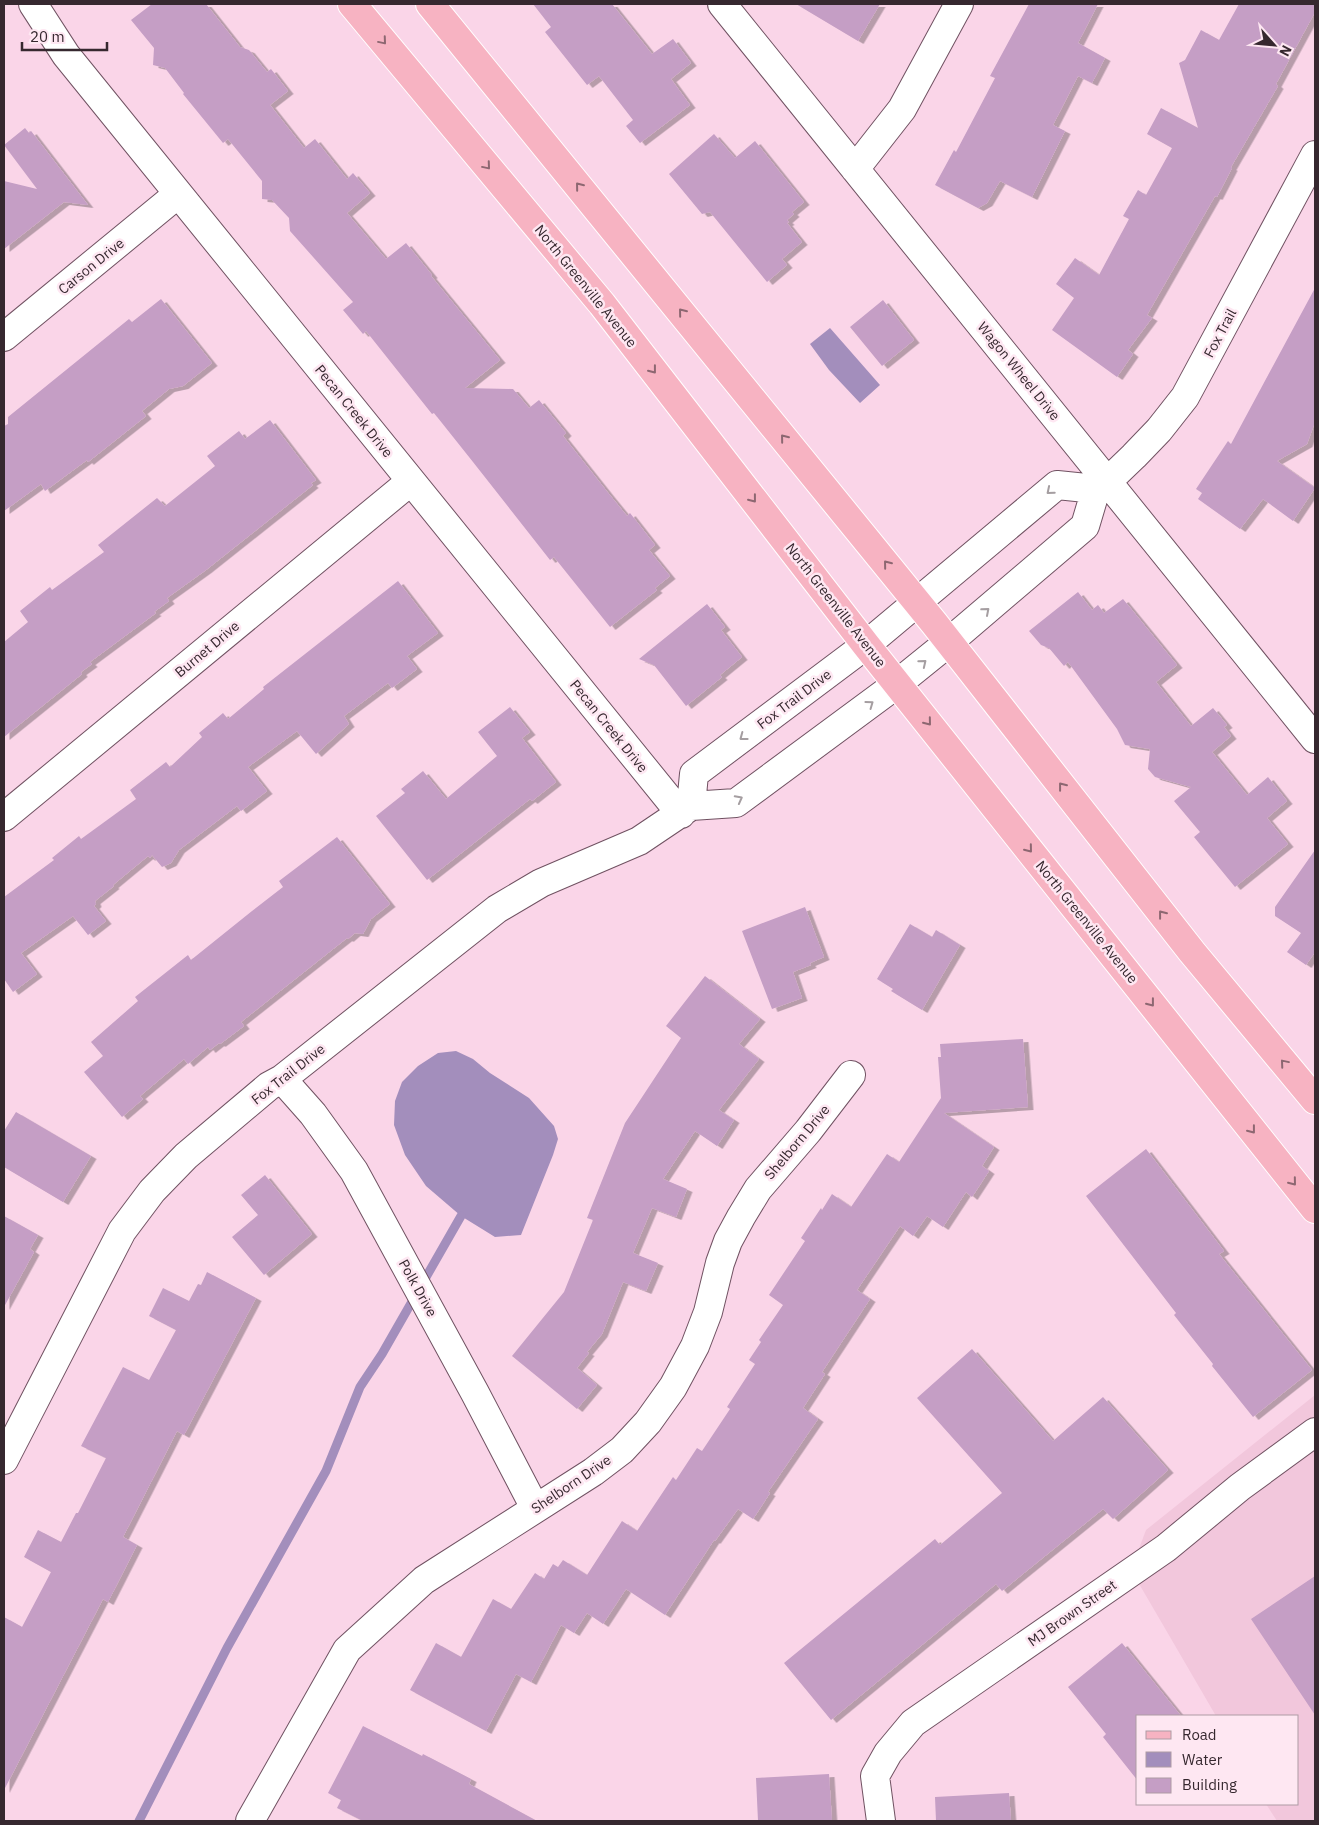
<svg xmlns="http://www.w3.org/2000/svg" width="1319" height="1825" viewBox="0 0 1319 1825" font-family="'IBM Plex Sans',sans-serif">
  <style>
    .built { fill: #f2c7dc }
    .water { fill: #a38ebc }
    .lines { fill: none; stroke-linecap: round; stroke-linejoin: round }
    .stream { stroke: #a38ebc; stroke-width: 9 }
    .building { fill: #c59ec5; filter: url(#shadow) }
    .minor-casing { stroke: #705262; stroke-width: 30 }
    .major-casing { stroke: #fff; stroke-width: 30 }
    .minor { stroke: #fff; stroke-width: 28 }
    .major { stroke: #f7b3c2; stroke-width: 28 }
    .oneway { stroke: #8d6771 }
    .oneway2 { stroke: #a59ea1 }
    .labels { text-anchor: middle; stroke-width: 5; stroke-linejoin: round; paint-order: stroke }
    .street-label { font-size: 14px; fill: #36282f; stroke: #fee7f2 }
  </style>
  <defs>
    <filter id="shadow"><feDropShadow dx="5.5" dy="3" stdDeviation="0" flood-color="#0004"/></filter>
  </defs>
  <rect width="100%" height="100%" fill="#fad5e8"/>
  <path class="built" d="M1315,1395v426h-38l-11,-17h32v-88h-82l-85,-146 15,-40z"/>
  <path class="water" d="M830,328l50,57 -20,18 -31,-33 -19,-26z
    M456,1051l17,8 17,14 39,25 25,28 4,13 -5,16 -32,80 -26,2 -34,-21 -35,-30 -21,-31 -11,-30 1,-24 7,-19 16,-16 20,-13z"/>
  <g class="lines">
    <path class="stream" d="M139,1821l88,-173 99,-177 34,-84 22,-33 79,-138"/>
  </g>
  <path class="building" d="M152,4h54l34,43 9,3 18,22 4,-3 17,22 -18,14 34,43 11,-9 32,40 6,-6 17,20 -23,20 39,46 20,-16 26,32 -1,1 69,84 -35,28 48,1 16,19 10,-8 27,33 -3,3 46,58 18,22 3,-3 25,32 -6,5 21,26 -15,12 2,2 -47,37 -56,-70 -4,3 -77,-98 -39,-49 -2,1 -66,-83 -3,3 -20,-24 10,-8 -63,-71 -1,-13 -17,-18 -10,-1v-18l-34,-42 -5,4 -40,-49 1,-1 -19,-25 -12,-3 1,-17 -23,-28z
    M533,4h79l40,50 21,-15 18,24 -20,16 19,26 -50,38 -14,-17 7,-6 -34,-44 -12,9 -42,-53 6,-5z
    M796,4h84l-22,37z
    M1029,4h69l-20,39 27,15 -13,25 -14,-7 -25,49 12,6 -33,66 -32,-16 -13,22 -9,5 -43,-23 19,-35 2,2 39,-74 -5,-2z
    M1239,4h76v8l-39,72 2,2 -47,81 1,1 -15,29 -2,-1 -68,119 5,3 -24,32 5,4 -16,23 -65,-47 22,-32 -18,-14 19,-26 24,17 30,-56 -6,-3 15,-26 8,5 26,-47 -25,-14 14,-26 37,20 -19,-65 6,-3 16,-30 18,10z
    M25,128l4,5 2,-2 57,74 -24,-3 -60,47v-68l33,8 -33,-44z
    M714,134l21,24 20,-17 49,61 -12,10 2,2 -7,6 2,2 -2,1 15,19 -20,17 5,6 -20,17 -57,-70 -8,2 -33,-40z
    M1315,288v134l-8,22 -30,17 38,27 -22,33 -30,-22 -23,30 -42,-30 4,-6 -6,-4 32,-48 3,3z
    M161,299l51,64 -29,23 -14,3 -27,22 4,5 -58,46 -1,-2 -42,31 -4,-7 -37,27v-85l4,-2v-7l121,-98 3,3z
    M883,300l31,40 -32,26 -32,-39z
    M270,420l46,60 -5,3 2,2 -107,85 -39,28 2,3 -15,11 2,1 -66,49 2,2 -11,8 1,2 -78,63v-95l24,-20 -8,-11 30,-24 2,3 52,-38 -6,-7 59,-47 8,8 50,-40 -8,-10 32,-25 6,8z
    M398,581l40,52 -31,23 10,13 -25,19 -4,-5 -44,33 5,8 -33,30 -19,-23 -49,36 19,24 -26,20 -4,-5 -37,28 -21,16 -8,13 -9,4 -10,-12 -2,3 -2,-2 -35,29 1,1 -19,15 1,3 -2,2 12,15 -18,14 -15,-19 -52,37 16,21 -24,18 -9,-13v-82l50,-37 -2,-2 27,-22 2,3 55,-40 -6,-9 36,-28 4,5 32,-30 -3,-4 24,-20 5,6 36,-30 -1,-2z
    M1078,592l14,18 6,-5 6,8 19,-14 54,66 -21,17 35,44 22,-18 14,17 -3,2 7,9 -19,16 35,43 21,-18 19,24 -20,17 21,26 -53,43 -41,-50 6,-5 -26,-31 17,-14 -36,-10 -7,-8 2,-20 -25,-4 -8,-16 -49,-67 -4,4 -15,-18 -8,-3 -12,-14z
    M707,604l18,23 -4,3 21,27 -22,18 2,2 -36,29 -32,-41 -15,-6z
    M510,707l20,25 -8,6 34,44 -24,19 -2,-2 -103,81 -51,-64 29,-23 -4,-4 22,-18 23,28 51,-43 -19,-24z
    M337,837l53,67 -19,15 -8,15 -8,-1 -7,6 -1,-1 -106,84 3,4 -24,18 -1,-1 -9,7 -2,-3 -20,17 -4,-5 -44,37 3,3 -21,18 -38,-45 19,-16 -12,-14 47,-41 -3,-4 53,-42 3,5 61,-49 31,-24 -4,-6z
    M1315,850v102l-9,13 -19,-13 14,-19 -26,-17v-9z
    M805,907l19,50 -14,6 1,2 -18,7 9,26 -30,11 -30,-78z
    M910,924l22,13 4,-7 24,15 -38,65 -31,-19 2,-2 -16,-10z
    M705,976l55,43 -21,25 20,15 -40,51 15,10 -17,26 -22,-15 -32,48 24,10 -11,28 -24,-9 -19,45 25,10 -12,28 -23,-9 -21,52 -15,18 2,1 -12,15 20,17 -20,24 -65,-53 52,-64 29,-72 -6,-2 38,-95 56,-85 -15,-12z
    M1023,1039l5,68 -84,6 50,34 -12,19 7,5 -17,26 -6,-5 -23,35 -16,-11 -14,20 -13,-10 -43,64 13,9 -48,73 3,2 -22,34 15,11 -50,73 2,1 -17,26 -15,-10 -23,32 -1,-1 -49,75 -39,-26 -23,35 -16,-11 -13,20 -13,-8 -30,57 -15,-8 -30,57 -76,-41 26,-47 25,14 32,-58 18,10 24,-36 9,6 9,-15 5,3 5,-7 24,15 35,-54 15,10 36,-54 3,3 21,-32 5,3 28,-42 -3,-2 28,-43 -6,-4 12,-18 -2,-2 24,-35 -14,-10 36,-54 -4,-3 20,-30 1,2 10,-16 19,13 36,-53 12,8 42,-64 -3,-41h3l-1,-13z
    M16,1112l75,44 -28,46 -59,-35v-36z
    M1146,1149l78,102 -5,3 93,116 -59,47 -41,-51 1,-2 -39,-49 2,-2 -90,-117z
    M265,1175l47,59 -48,41 -32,-38 26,-22 -17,-20z
    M4,1216l34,19 -8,14 4,3 -30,55z
    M207,1272l49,26 -72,137 -7,-4 -31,61 -23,45 14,8 -29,57 -5,-3 -99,191v-173l18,10 29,-55 -27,-15 14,-27 23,12 15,-29h2l28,-55 -25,-12 42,-79 26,13 27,-50 -27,-14 14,-28 26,13 9,-17 3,1z
    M972,1349l81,92 50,-44 65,73 -55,49 -10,-10 -101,82 -6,-7 -165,136 -47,-57 151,-124 5,6 62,-52 -85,-95z
    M1315,1576v139l-64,-96z
    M1122,1643l59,73h-43v65l-35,-44 3,-3 -38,-47z
    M363,1726l59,30 1,-2 48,25 -2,5 68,37h-174l-26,-13 4,-8 -13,-7z
    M829,1774l3,47h-74l-2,-43z
    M1009,1793l2,28h-75l-1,-24z"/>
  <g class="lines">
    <g class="minor-casing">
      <path id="minor" d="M33,4l33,51 615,759
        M722,4l593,735
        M855,169l47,-60 57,-105
        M4,337l174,-143
        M691,806l3,-32 172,-129 191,-160 39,4
        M4,817l407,-336
        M282,1079l31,35 41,57 121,222 60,115
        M4,1460l118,-229 30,-40 34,-35 83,-70 13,-7 215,-170 44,-26 98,-42 52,-35 45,-3 161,-119 52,-42 136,-116 11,-37 12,-8 26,-25 25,-26 26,-33 130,-242
        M250,1821l97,-171 77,-70 169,-108 29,-22 26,-28 25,-35 22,-41 13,-34 12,-49 8,-22 13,-24 17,-28 50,-58 43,-56
        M881,1821l-6,-45 13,-23 25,-30 253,-175 74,-61 75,-55"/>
    </g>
    <g class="major-casing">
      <path id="major" d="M352,4l250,300 264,341 449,564
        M430,4l504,619 258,329 123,148"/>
    </g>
    <use href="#minor" class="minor"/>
    <use href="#major" class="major"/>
  </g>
  <defs><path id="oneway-chevron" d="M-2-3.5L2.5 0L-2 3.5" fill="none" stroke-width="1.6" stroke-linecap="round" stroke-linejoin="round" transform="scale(1.25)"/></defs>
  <g class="oneway">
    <use href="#oneway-chevron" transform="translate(383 41) rotate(50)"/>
    <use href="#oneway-chevron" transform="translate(487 166) rotate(50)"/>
    <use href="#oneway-chevron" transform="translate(579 186) rotate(-129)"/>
    <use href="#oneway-chevron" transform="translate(682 312) rotate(-129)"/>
    <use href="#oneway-chevron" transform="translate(653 370) rotate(52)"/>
    <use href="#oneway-chevron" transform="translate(784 438) rotate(-129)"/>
    <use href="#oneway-chevron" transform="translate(753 499) rotate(52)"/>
    <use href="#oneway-chevron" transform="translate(887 564) rotate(-129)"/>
    <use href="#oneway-chevron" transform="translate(928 722) rotate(51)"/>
    <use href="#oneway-chevron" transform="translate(1062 786) rotate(-128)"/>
    <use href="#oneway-chevron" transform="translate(1029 849) rotate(51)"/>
    <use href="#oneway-chevron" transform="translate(1162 914) rotate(-128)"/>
    <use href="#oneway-chevron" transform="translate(1151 1003) rotate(52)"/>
    <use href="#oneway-chevron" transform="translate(1284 1063) rotate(-130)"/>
    <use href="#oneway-chevron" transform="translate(1252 1130) rotate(52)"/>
    <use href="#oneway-chevron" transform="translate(1293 1182) rotate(51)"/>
  </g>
  <g class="oneway2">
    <use href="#oneway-chevron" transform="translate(1050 491) rotate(140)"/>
    <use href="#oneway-chevron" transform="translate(986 611) rotate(-41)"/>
    <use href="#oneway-chevron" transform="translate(923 663) rotate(-39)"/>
    <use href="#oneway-chevron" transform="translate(870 704) rotate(-36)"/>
    <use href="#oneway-chevron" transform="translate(743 737) rotate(143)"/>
    <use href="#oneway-chevron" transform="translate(739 799) rotate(-28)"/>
  </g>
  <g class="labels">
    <g class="street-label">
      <text transform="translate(91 266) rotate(-39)" y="5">Carson Drive</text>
      <text transform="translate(586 286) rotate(51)" y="5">North Greenville Avenue</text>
      <text transform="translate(1220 333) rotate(-62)" y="5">Fox Trail</text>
      <text transform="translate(1019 371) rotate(51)" y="5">Wagon Wheel Drive</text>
      <text transform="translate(354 411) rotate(51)" y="5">Pecan Creek Drive</text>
      <text transform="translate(836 605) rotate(52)" y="5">North Greenville Avenue</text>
      <text transform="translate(207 649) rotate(-40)" y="5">Burnet Drive</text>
      <text transform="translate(794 699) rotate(-37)" y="5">Fox Trail Drive</text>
      <text transform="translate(609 726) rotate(51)" y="5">Pecan Creek Drive</text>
      <text transform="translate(1087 922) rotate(51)" y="5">North Greenville Avenue</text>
      <text transform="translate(288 1074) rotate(-38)" y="5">Fox Trail Drive</text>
      <text transform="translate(797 1142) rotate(-50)" y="5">Shelborn Drive</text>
      <text transform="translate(418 1288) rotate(61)" y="5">Polk Drive</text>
      <text transform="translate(571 1484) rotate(-34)" y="5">Shelborn Drive</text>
      <text transform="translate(1072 1613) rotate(-35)" y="5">MJ Brown Street</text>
    </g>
  </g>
  <rect width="1319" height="1825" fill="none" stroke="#36282f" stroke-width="10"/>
  <rect x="1136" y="1715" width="162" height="90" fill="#fee7f2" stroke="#ae9ba4"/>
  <rect x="1146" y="1731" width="25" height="8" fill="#f7b3c2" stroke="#ae9ba4"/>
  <text x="1182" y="1740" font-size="15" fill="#36282f">Road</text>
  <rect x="1146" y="1752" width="25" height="15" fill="#a38ebc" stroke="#ae9ba4"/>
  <text x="1182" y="1765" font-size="15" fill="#36282f">Water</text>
  <rect x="1146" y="1778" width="25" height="15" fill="#c59ec5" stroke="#ae9ba4"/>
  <text x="1182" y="1790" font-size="15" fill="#36282f">Building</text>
  <g transform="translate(1274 45) rotate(117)" stroke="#fee7f2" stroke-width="4" paint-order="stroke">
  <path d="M0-4L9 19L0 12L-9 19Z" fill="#36282f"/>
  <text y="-8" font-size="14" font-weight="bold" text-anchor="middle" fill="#36282f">N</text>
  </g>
  <path d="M22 42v8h85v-8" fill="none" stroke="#36282f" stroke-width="2.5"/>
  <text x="30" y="42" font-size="15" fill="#36282f" stroke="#fee7f2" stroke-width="4" paint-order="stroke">20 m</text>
</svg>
